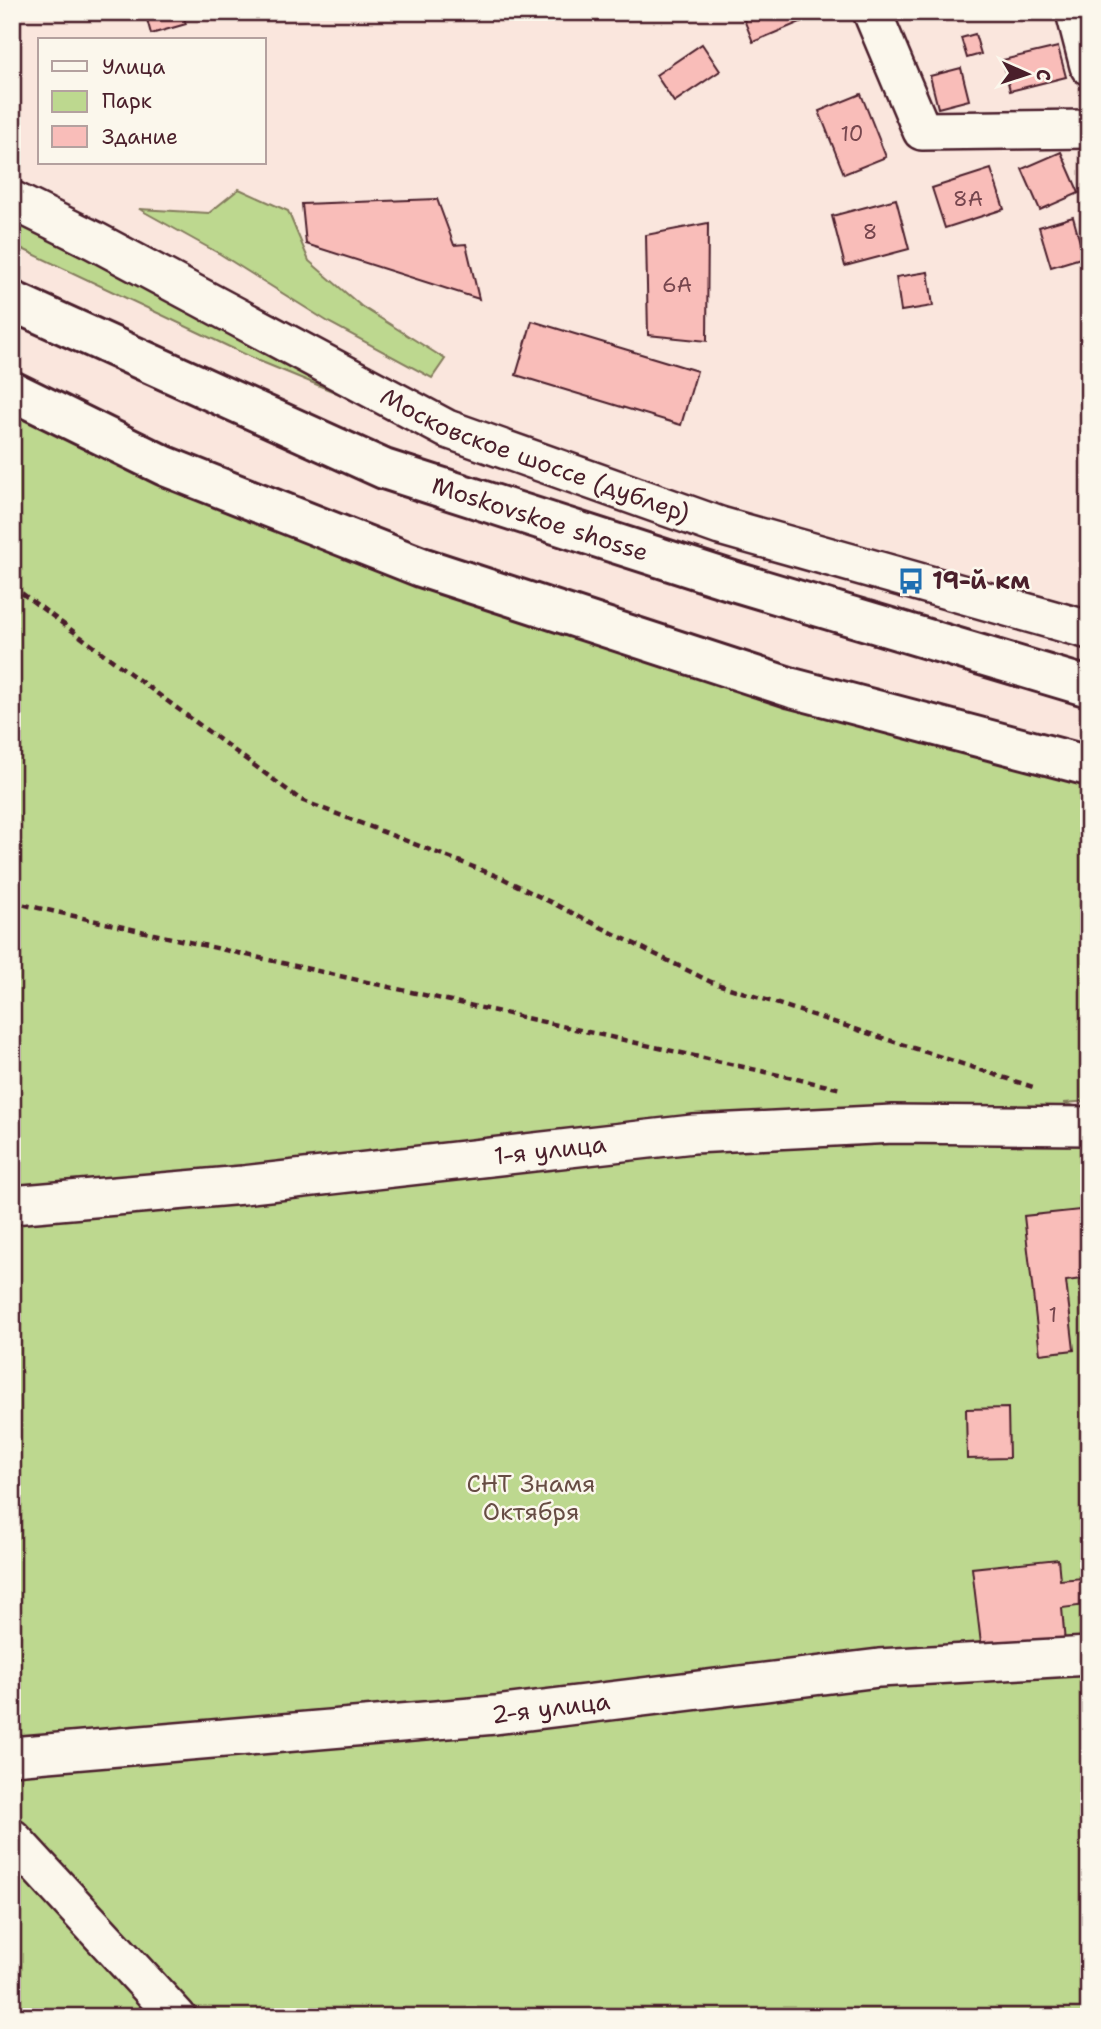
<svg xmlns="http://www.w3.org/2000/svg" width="1101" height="2029" viewBox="0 0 1101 2029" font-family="'Shantell Sans',sans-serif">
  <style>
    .green { fill: #bdd88f; stroke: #847c5d; stroke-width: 2 }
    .building { fill: #f9bdb9; stroke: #4a1f2b; stroke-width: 2 }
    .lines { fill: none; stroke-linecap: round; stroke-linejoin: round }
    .minor-casing { stroke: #4a1f2b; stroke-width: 42 }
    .major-casing { stroke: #4a1f2b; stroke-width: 44 }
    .path { stroke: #4a1f2b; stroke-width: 4.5; stroke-dasharray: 7 5; stroke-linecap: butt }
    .minor { stroke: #fbf7ec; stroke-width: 37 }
    .major { stroke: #fbf7ec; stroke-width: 38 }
    .labels { text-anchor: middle; stroke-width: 5; stroke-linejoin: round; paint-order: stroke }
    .number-label { font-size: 21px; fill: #76464e }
    .street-label { font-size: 24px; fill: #4a1f2b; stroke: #fbf7ec }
    .poi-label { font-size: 24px; font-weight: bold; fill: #4a1f2b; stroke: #fbf7ec; text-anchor: start }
    .park-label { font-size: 24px; fill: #674d44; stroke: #fbf7ec }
  </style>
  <rect width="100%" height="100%" fill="#fae6dd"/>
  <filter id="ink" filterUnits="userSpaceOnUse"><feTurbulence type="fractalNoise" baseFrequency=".0143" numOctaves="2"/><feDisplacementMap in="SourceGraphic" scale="14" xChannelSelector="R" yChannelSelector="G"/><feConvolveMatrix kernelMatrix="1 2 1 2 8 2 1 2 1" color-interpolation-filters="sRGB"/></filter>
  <g filter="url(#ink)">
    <path class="green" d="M239,189l49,22 21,50 52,45 84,53 -13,19 -102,-55 -110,-69 -81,-45 70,4z
      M12,205l432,232 -187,-77 -245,-116z
      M12,382l176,93 901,292v334l-25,2 25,7v907h-1077z"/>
    <path class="building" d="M145,12h37l4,12 -35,10z
      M741,12h67l2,6 -57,24z
      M975,34l6,20 -14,4 -6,-20z
      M702,44l18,27 -46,31 -18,-27z
      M1058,47l8,30 -56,14 -7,-31z
      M961,68l8,32 -31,8 -8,-32z
      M861,94l25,63 -42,17 -25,-63z
      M1061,152l18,41 -39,17 -18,-41z
      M991,169l13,40 -59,19 -13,-40z
      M437,199l17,46 12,-1 13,55 -173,-55 -4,-40z
      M896,199l13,50 -64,17 -13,-50z
      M1073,217l11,40 -33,10 -12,-40z
      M708,223l-1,118 -59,-6 -2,-100z
      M928,272l5,34 -32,5 -5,-34z
      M532,321l165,50 -16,54 -165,-50z
      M1089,1209v69l-23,3 8,69 -34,4 -16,-138z
      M1008,1408l1,50 -42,1 -1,-50z
      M1058,1559l2,21 23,-2 3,27 -24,3 3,35 -83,9 -10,-84z"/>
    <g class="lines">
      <g class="minor-casing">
        <g id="minor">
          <path d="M872,12l50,119 167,-2"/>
          <path d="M1075,12l14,54"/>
          <path id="s1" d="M12,200l83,41 352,188 273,97 369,104"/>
          <path id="s2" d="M12,1205l231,-20 450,-51 200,-10 196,2"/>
          <path id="s3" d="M12,1756l483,-41 384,-47 210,-12"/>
          <path d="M12,1838l165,179"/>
        </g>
      </g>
      <g class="major-casing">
        <g id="major">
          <path id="s4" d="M12,301l372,168 352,113 353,105"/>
          <path d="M12,391l153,75 256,101 371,121 297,78"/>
        </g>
      </g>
      <path class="path" d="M12,586l289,214 201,78 209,104 325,106
        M12,902l829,187"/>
      <use href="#minor" class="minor"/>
      <use href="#major" class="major"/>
    </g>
  </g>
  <defs>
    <g id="bus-bare" transform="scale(2.1)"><path d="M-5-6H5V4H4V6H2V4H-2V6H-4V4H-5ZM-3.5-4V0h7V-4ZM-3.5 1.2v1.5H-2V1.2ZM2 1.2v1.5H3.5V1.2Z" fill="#1f6fb2" stroke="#fbf7ec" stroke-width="2.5" paint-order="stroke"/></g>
  </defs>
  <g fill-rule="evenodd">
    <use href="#bus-bare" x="911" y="581"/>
  </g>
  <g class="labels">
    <g class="number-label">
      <text x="852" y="141">10</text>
      <text x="968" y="206">8А</text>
      <text x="870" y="239">8</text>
      <text x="677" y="292">6А</text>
      <text x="1053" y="1322">1</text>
    </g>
    <g class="street-label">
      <text dy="8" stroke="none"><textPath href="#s1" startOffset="583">Московское шоссе (дублер)</textPath></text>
      <text dy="8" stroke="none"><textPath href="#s4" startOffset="572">Moskovskoe shosse</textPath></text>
      <text dy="8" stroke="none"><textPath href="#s2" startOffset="541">1-я улица</textPath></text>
      <text dy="8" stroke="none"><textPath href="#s3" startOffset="541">2-я улица</textPath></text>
    </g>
    <g class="poi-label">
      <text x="932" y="589">19-й км</text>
    </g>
    <g class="park-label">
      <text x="531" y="1492">СНТ Знамя<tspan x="531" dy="28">Октября</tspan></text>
    </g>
  </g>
  <rect width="1101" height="2029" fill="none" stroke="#fbf7ec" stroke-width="42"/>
  <rect x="21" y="21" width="1059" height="1987" fill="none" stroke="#4a1f2b" stroke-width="2.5" filter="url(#ink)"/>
  <rect x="38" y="38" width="228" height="126" fill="#fbf7ec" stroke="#b4a19f" stroke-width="2"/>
  <rect x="52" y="61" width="35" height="10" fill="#fbf7ec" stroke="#b4a19f" stroke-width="2"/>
  <text x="102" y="74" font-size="21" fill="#4a1f2b">Улица</text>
  <rect x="52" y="91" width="35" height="21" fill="#bdd88f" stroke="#b4a19f" stroke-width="2"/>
  <text x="102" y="108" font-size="21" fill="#4a1f2b">Парк</text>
  <rect x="52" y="126" width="35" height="21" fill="#f9bdb9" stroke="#b4a19f" stroke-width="2"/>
  <text x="102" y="144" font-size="21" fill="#4a1f2b">Здание</text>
  <g transform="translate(1027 74) rotate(93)" stroke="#fbf7ec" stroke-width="5" paint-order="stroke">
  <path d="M0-5L12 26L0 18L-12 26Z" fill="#4a1f2b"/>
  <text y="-10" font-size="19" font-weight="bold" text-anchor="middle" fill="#4a1f2b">С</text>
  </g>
</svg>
